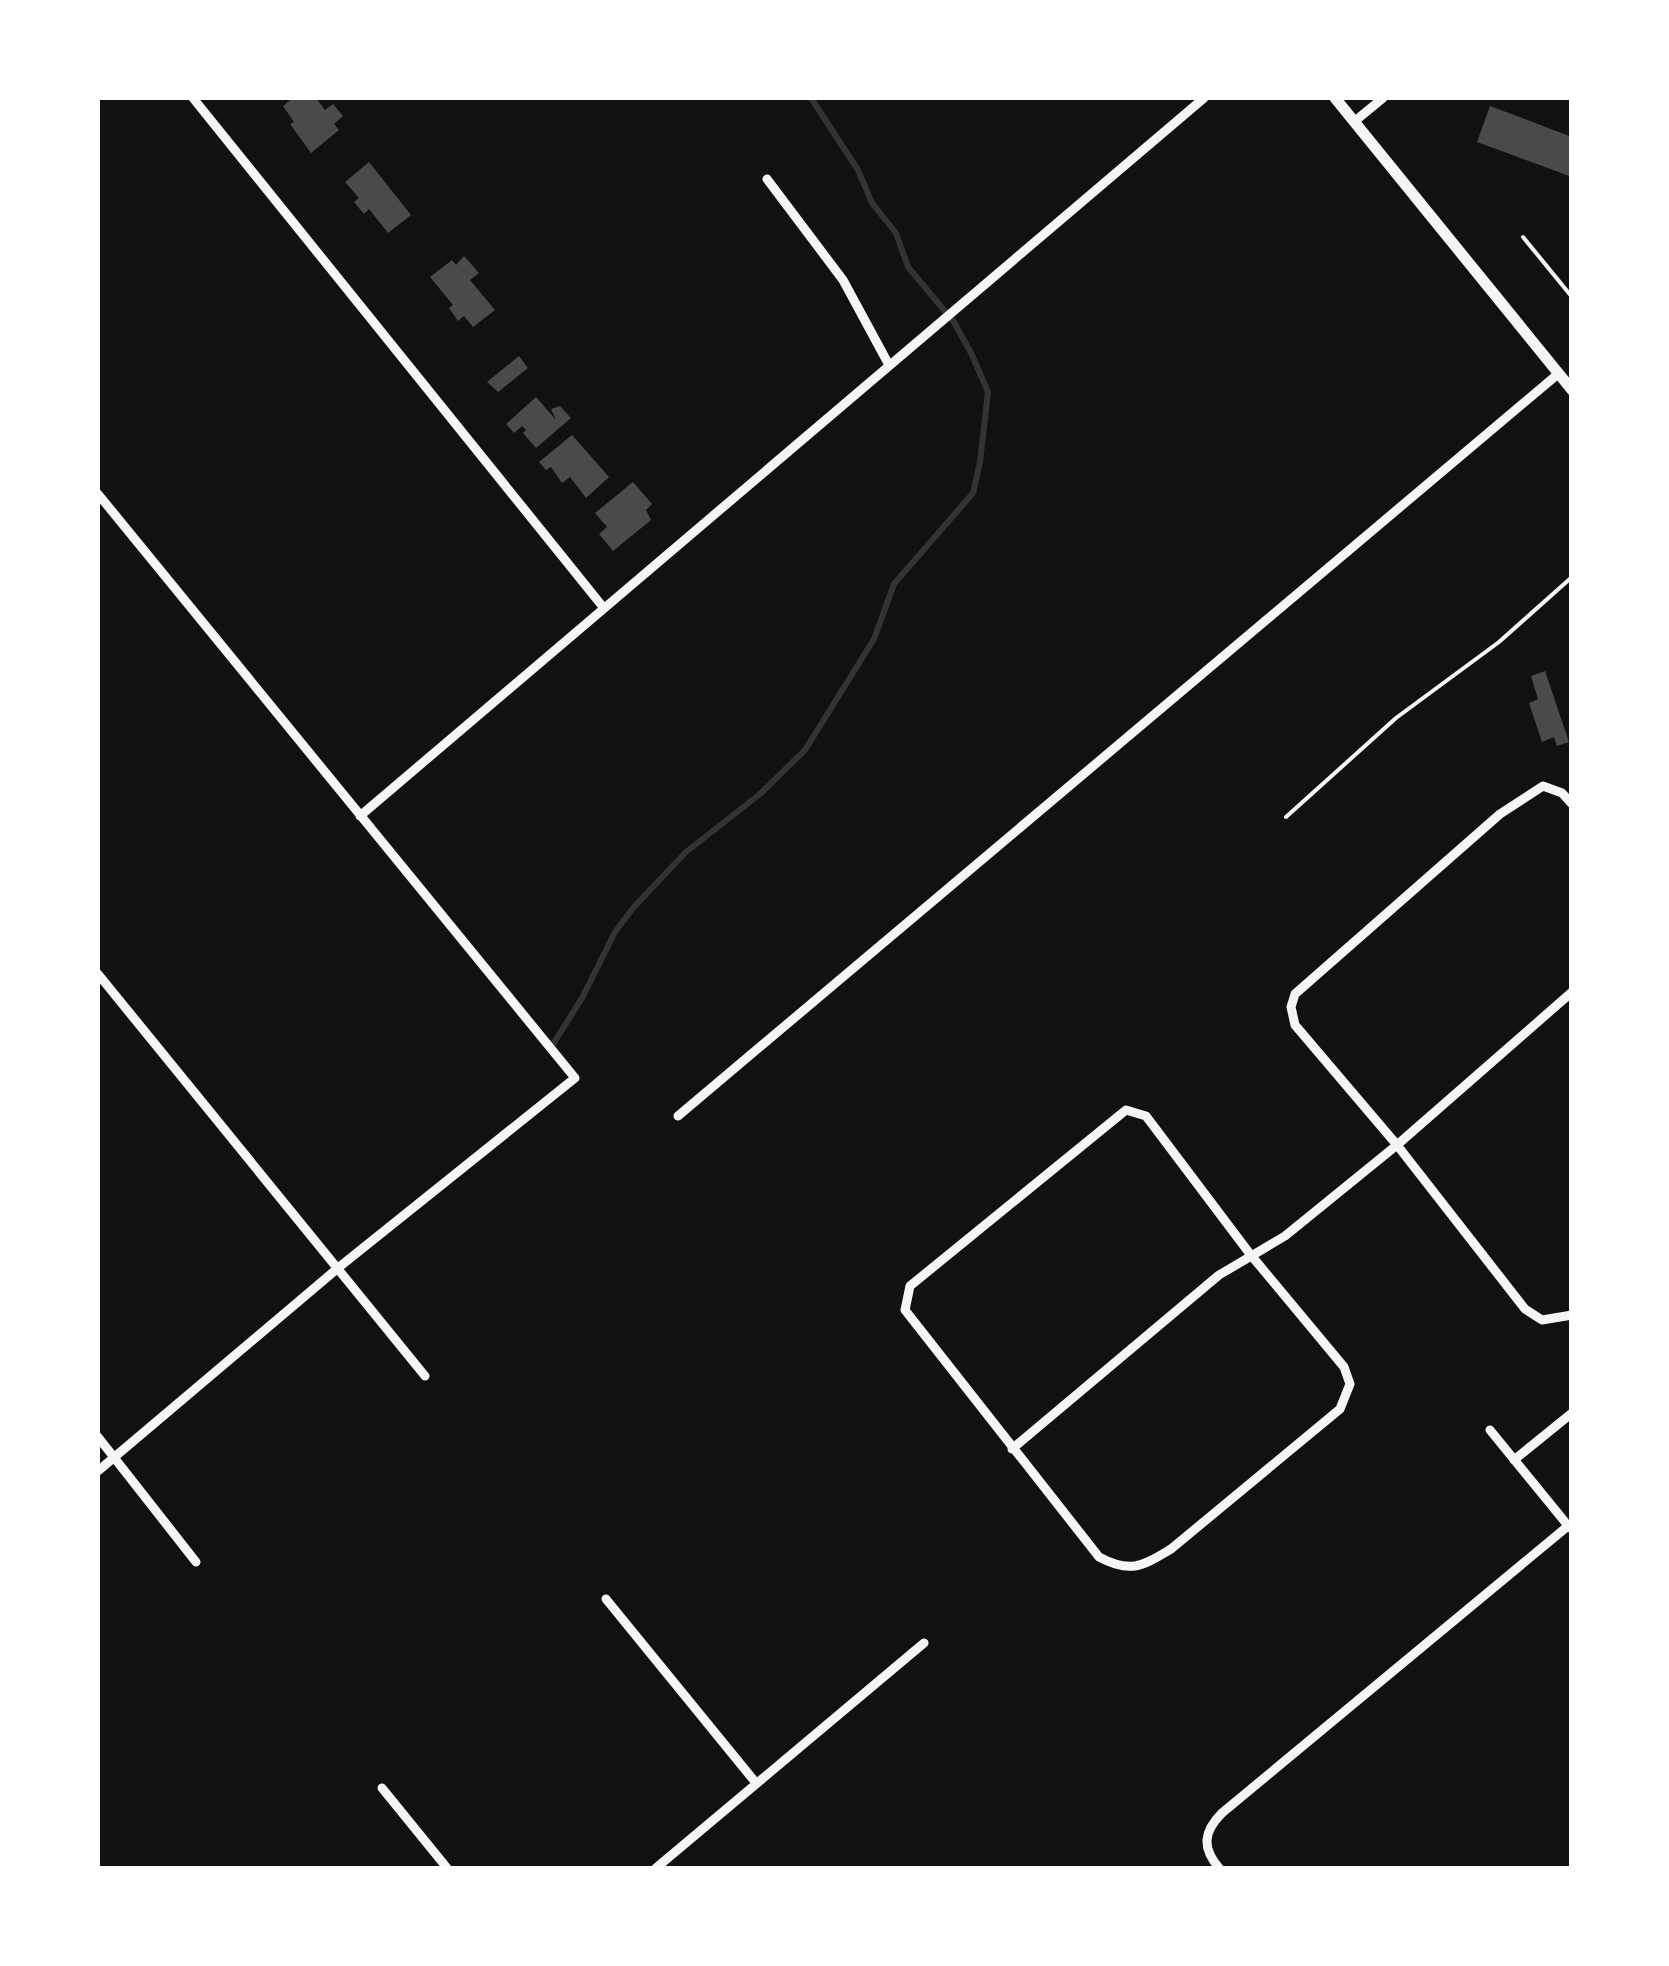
<svg xmlns="http://www.w3.org/2000/svg" width="1669" height="1966" viewBox="0 0 1669 1966" font-family="'PT Sans',sans-serif">
  <style>
    .lines { fill: none; stroke-linecap: round; stroke-linejoin: round }
    .stream { stroke: #333; stroke-width: 6 }
    .building { fill: #4a4a4a }
    .service { stroke: #f5f5f5; stroke-width: 4 }
    .minor { stroke: #f5f5f5; stroke-width: 9 }
    .tertiary { stroke: #f5f5f5; stroke-width: 11 }
  </style>
  <rect width="100%" height="100%" fill="#111"/>
  <g class="lines">
    <path class="stream" d="M550,1049l32,-51 33,-66 18,-24 53,-56 74,-58 45,-44 69,-111 20,-55 79,-91 7,-31 8,-70 -16,-37 -18,-33 -46,-55 -12,-34 -24,-30 -14,-33 -47,-72"/>
  </g>
  <path class="building" d="M293,98h23l9,12 8,-6 10,12 -9,8 5,6 -28,23 -21,-29 4,-2 -11,-16z
    M1490,106l82,31v40l-95,-35z
    M369,162l42,53 -23,18 -19,-24 -5,5 -10,-12 5,-4 -14,-16z
    M464,256l15,17 -9,7 25,30 -22,17 -9,-11 -6,5 -9,-13 4,-3 -23,-28 22,-17 4,5z
    M519,356l9,12 -30,24 -11,-10z
    M536,397l20,23 -5,-11 9,-3 11,12 -35,30 -13,-15 3,-3 -4,-4 -8,7 -8,-9z
    M572,435l37,42 -23,21 -16,-21 -8,6 -11,-16 -5,3 -7,-8z
    M633,482l19,22 -6,6 5,10 -38,31 -14,-17 8,-7 -12,-14z
    M1545,671l24,71 -12,4 -3,-9 -12,5 -13,-39 9,-4 -7,-23z"/>
  <g class="lines">
    <path class="service" d="M1523,237l49,60
      M1286,817l110,-99 103,-76 73,-65"/>
    <path class="minor" d="M193,98l410,509
      M1355,121l28,-23
      M767,179l76,101 46,85
      M98,494l477,584 -237,190 -240,203
      M1572,804l-10,-11 -19,-7 -43,28 -205,180 -4,13 4,18 102,120 128,164 17,11 30,-5
      M360,816l844,-718
      M98,974l327,402
      M1126,1110l20,6 104,138 94,113 6,17 -10,25 -169,140c-29,17 -40,25 -72,8l-194,-247 5,-24z
      M678,1116l880,-742
      M1490,1430l80,98
      M98,1437l98,125
      M1012,1449l207,-174 66,-39 112,-91 175,-153
      M1514,1460l58,-47
      M606,1599l150,184
      M382,1788l65,80
      M656,1868l268,-225
      M1219,1868c-17,-20 -16,-36 3,-55l346,-287"/>
    <path class="tertiary" d="M1335,98l237,292"/>
  </g>
  <rect width="1669" height="1966" fill="none" stroke="#ffffff" stroke-width="200"/>
</svg>
